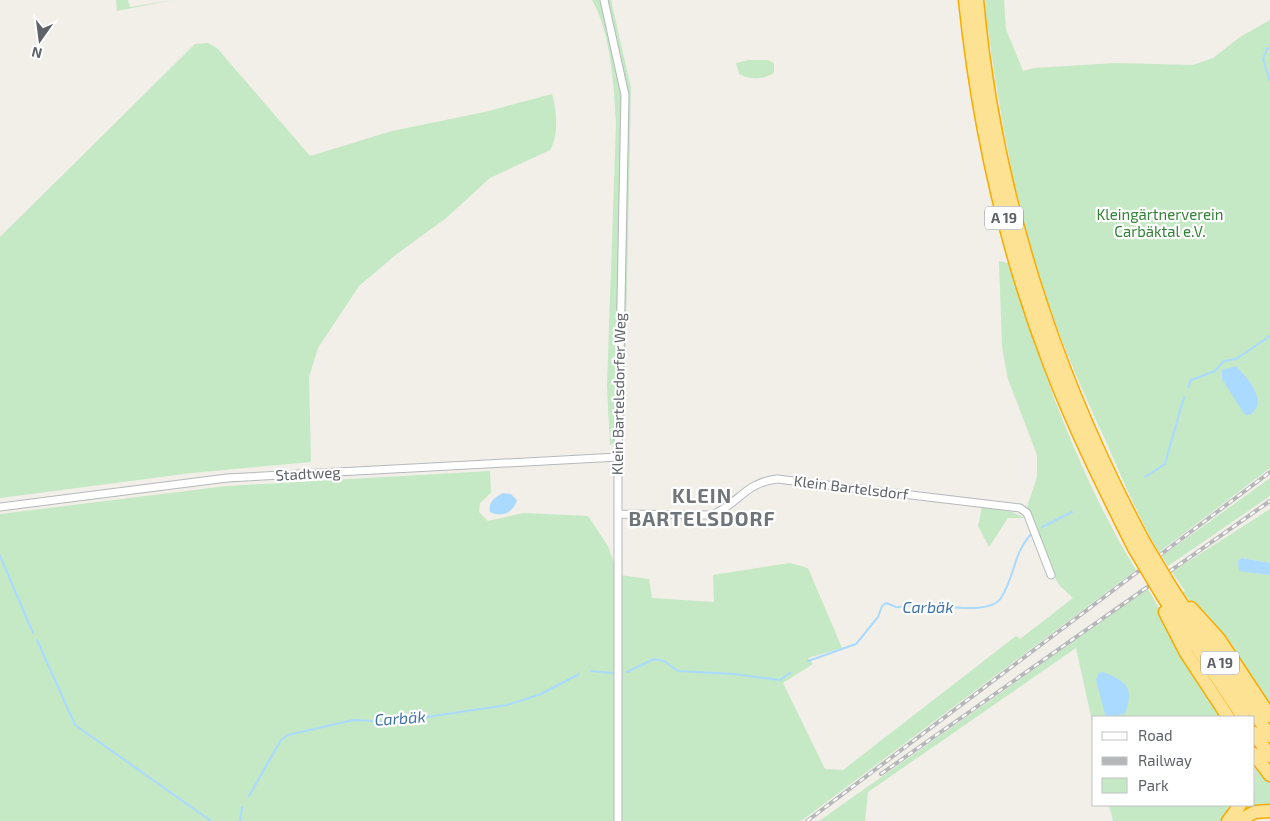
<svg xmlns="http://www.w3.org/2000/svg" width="1270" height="821" viewBox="0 0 1270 821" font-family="'Exo 2',sans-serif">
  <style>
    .green { fill: #c5e8c5 }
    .water { fill: #aadaff }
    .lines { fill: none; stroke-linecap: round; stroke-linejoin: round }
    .stream { stroke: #aadaff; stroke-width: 2 }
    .street-casing { stroke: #b5b8bc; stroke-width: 9 }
    .highway-casing { stroke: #f9ab00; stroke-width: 15 }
    .street { stroke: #fff; stroke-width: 7 }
    .highway { stroke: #fde293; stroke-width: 12 }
    .rail-casing { stroke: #b6b7b8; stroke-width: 4 }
    .rail { stroke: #fff; stroke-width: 2; stroke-dasharray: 5.5; stroke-linecap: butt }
    .highway-bridge-casing { stroke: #f9ab00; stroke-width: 15; stroke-linecap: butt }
    .highway-bridge { stroke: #fde293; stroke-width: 12 }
    .labels { text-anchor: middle; stroke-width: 4.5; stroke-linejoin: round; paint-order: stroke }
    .shield { fill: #fff; stroke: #8f9295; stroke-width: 1 }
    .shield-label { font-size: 14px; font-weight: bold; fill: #5f6368 }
    .park-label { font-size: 15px; fill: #348238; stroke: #fff }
    .street-label { font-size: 15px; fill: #5f6368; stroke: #fff }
    .water-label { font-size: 16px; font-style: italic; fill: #4174aa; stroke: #fff }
    .district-label { font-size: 20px; font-weight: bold; letter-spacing: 1px; fill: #70757a; stroke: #fff }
  </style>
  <rect width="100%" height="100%" fill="#f1efe8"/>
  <path class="green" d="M116,0h12l2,7 43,-7 -56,11z
    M592,0h19l20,88 -7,344h-9v11l-5,2 -3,-59 9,-262c-2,-38 -5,-91 -24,-124z
    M984,0h20l2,29 17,42 11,-3 82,-5 77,2 20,-7 27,-21 30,-17v448l-111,84c-20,-33 -35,-70 -51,-106 -24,-52 -48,-105 -66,-161 -30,-93 -45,-188 -58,-285z
    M208,43l9,5 93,108 82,-25 93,-19 67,-18c5,18 7,40 -2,56l-60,28 -45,41 -47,34 -39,33 -41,62 -9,29 2,85 -119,11 -192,25v-261l195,-193z
    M749,60h19l6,3v10c-11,7 -24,7 -35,1l-3,-11z
    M999,261l9,2c32,102 72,216 128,307l-335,251h-180l-1,-246 29,4 3,19 62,4 -1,-27 77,-12 18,5 34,80 -34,10 5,6 -30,19 42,86 18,1 173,-134 4,3 53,-41 -13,-12 -8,-13 -26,-63 11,-33v-22l-29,-76 -6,-32z
    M490,471l1,22 -11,10 -1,9 9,9 35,-8 65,3 20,30 8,23v252h-616v-307l227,-28z
    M1270,478v18l-102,70 -6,-10z
    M982,507l30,5 13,6h-17l-19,29 -11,-21z
    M1270,509v54l-28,-5 19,16 9,1v132l-46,-64 -41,-51 2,-1 -13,-19z
    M1148,589l75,128h-129v13l-18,-82 -208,144 -3,29h-46z
    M1255,765l15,12v32l-29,7 2,-11h11z
    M1109,805h128l-12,16h-112z"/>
  <path class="water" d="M1236,366c12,12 33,36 14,49h-5l-23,-36v-9z
    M503,493l8,1 6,6c-3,12 -15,18 -27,12 -2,-10 4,-14 13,-19z
    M1242,558l28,5v12l-31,-4 -1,-10z
    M1103,672c25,10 31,16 22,42l-7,1 1,2 -5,-2 -8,2 -1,-3 -9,-34 3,-7z"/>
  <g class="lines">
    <path class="stream" d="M1270,48l-3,1 -4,10 7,22
      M1188,387l3,-7 24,-9 9,-10 12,-2 34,-23
      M1145,477l20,-13 19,-67
      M1042,527l30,-15
      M0,556l33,77
      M37,640l38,85 136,96
      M808,661l48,-17 22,-27 4,-11 4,-3c4,1 7,3 10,4 5,1 11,-2 16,-2 20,-2 77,12 89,-7 14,-22 12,-43 29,-63
      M591,671l21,2
      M627,672l27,-13 10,2 14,10 56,3 46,6 10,-7
      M249,796l32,-56 7,-5 65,-15 36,2 15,-4 23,-1 80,-12 34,-11 38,-20
      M240,821l2,-14"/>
    <g class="street-casing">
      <path id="street" d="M604,0l21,95 -7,362v364
        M0,507l227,-29 391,-21
        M618,514l94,1c28,-12 32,-32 65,-36l243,29 7,5 24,62"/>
    </g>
    <g class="highway-casing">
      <path id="highway" d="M965,0c13,125 40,248 85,365 24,63 54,123 84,183
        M977,0c17,190 77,375 167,542
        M1172,589l98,147
        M1162,595l81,122
        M1191,608l28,31 51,77
        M1165,612l21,41 42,64
        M1254,733l16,23
        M1254,754l16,21
        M1228,821l12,-16
        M1238,821l17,-9 15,-1"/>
    </g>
    <use href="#street" class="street"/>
    <use href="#highway" class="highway"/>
    <g class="rail-casing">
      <path id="rail" d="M881,774l389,-273
        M807,821l463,-349"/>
    </g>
    <use href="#rail" class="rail"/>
    <g class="highway-bridge-casing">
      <path id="highway-bridge" d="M1144,542l28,47
        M1134,548l28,47"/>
    </g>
    <use href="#highway-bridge" class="highway-bridge"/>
  </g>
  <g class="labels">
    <g class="shield">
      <rect x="985" y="206.5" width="38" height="23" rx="4"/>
      <rect x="1201" y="651.5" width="38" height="23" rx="4"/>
    </g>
    <g class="shield-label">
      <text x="1004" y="223">A 19</text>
      <text x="1220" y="668">A 19</text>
    </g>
    <g class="park-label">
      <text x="1160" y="220">Kleingärtnerverein<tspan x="1160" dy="17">Carbäktal e.V.</tspan></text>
    </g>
    <g class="street-label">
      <text transform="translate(619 394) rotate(-89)" y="5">Klein Bartelsdorfer Weg</text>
      <text transform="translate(308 474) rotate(-3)" y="5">Stadtweg</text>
      <text transform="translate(851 488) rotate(7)" y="5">Klein Bartelsdorf</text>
    </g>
    <g class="water-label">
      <text x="928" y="613">Carbäk</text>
      <text transform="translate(400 718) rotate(-4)" y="6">Carbäk</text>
    </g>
    <g class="district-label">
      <text x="702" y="503">KLEIN<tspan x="702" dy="23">BARTELSDORF</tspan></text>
    </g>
  </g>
  <rect x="1092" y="716" width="162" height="90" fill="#ffffff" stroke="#bfc1c3"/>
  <rect x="1102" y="732" width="25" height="8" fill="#ffffff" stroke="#bfc1c3"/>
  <text x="1138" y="741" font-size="15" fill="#5f6368">Road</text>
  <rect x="1102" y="757" width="25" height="8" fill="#b6b7b8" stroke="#bfc1c3"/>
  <text x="1138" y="766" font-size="15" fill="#5f6368">Railway</text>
  <rect x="1102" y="778" width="25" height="15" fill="#c5e8c5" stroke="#bfc1c3"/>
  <text x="1138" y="791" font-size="15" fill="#5f6368">Park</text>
  <g transform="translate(40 40) rotate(194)" stroke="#ffffff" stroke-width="4" paint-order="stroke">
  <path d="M0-4L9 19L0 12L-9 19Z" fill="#5f6368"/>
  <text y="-8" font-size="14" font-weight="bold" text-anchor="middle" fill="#5f6368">N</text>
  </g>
</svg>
